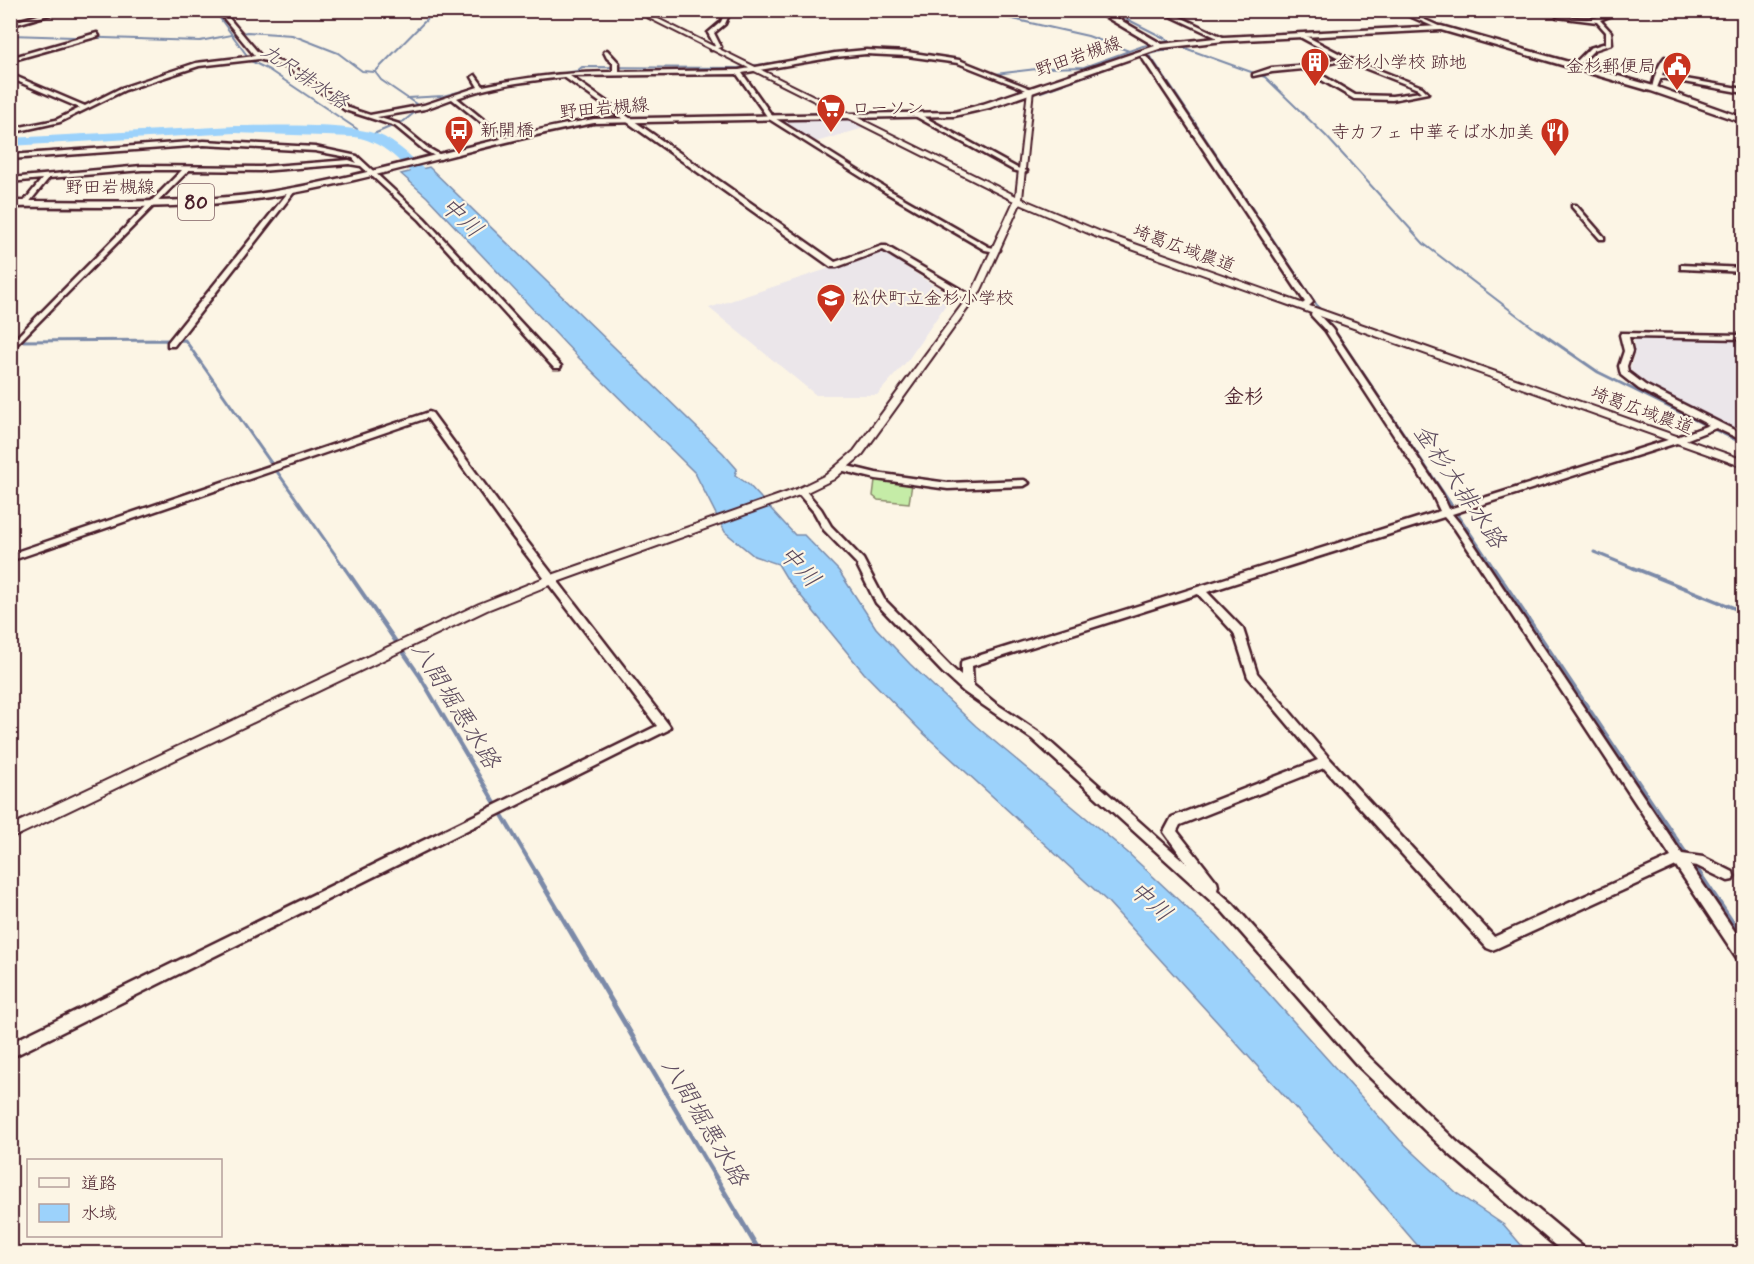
<svg xmlns="http://www.w3.org/2000/svg" width="1754" height="1264" viewBox="0 0 1754 1264" font-family="Mynerve,'Klee One',sans-serif">
  <style>
    .built { fill: #ebe6ea }
    .green { fill: #c5eca7; stroke: #888669; stroke-width: 1.5 }
    .water { fill: #9cd2fb; stroke: #7b8aa8; stroke-width: 1.5 }
    .lines { fill: none; stroke-linecap: round; stroke-linejoin: round }
    .stream-far3 { stroke: #7b8aa8; stroke-width: 2 }
    .stream-far2 { stroke: #7b8aa8; stroke-width: 3 }
    .stream-far1 { stroke: #7b8aa8; stroke-width: 4 }
    .stream { stroke: #7b8aa8; stroke-width: 5 }
    .river { fill: #9cd2fb; fill-rule: evenodd }
    .minor-casing { stroke: #4a1f2b; stroke-width: 5 }
    .tertiary-casing { stroke: #4a1f2b; stroke-width: 4 }
    .primary-casing { stroke: #4a1f2b; stroke-width: 5 }
    .minor { fill: #fcf5e5; fill-rule: evenodd }
    .tertiary { fill: #fcf5e5; fill-rule: evenodd }
    .primary { fill: #fcf5e5; fill-rule: evenodd }
    .labels { text-anchor: middle; stroke-width: 4.5; stroke-linejoin: round; paint-order: stroke }
    .far-street-label { font-size: 18px; fill: #4a1f2b; stroke: #fcf5e5 }
    .far-poi-label { font-size: 18px; fill: #4a1f2b; stroke: #fcf5e5; text-anchor: start }
    .far-water-label { font-size: 20px; font-style: italic; fill: #5e4c5f; stroke: #fcf5e5 }
    .far-neighbourhood-label { font-size: 20px; font-weight: bold; fill: #4a1f2b; stroke: #fcf5e5 }
    .shield { fill: #fcf5e5; stroke: #7f5f63; stroke-width: 1.5 }
    .shield-label { font-size: 21px; font-weight: bold; fill: #4a1f2b }
    .water-label { font-size: 24px; font-style: italic; fill: #5e4c5f; stroke: #fcf5e5 }
  </style>
  <rect width="100%" height="100%" fill="#fcf5e5"/>
  <filter id="ink" filterUnits="userSpaceOnUse"><feTurbulence type="fractalNoise" baseFrequency=".0167" numOctaves="2"/><feDisplacementMap in="SourceGraphic" scale="12" xChannelSelector="R" yChannelSelector="G"/><feConvolveMatrix kernelMatrix="1 2 1 2 8 2 1 2 1" color-interpolation-filters="sRGB"/></filter>
  <g filter="url(#ink)">
    <path class="built" d="M846,119l18,9 -48,14 -35,-21z
      M882,251l69,46 -43,63 -31,35h-61l-107,-87z
      M1634,338l109,2v95l-105,-56 -8,-10 4,-15z"/>
    <path class="green" d="M875,480l37,4 -3,19 -31,-3 -5,-4z"/>
    <path class="water" d="M429,167l294,286 14,16 -2,6 14,10 46,50h9l35,36 37,57 34,36 66,62 151,126 89,83 184,205 58,54 46,31 24,28h-104l-55,-64 -261,-287 -187,-171 -57,-58 -77,-94 -9,-15 -24,-8 -29,-24 -30,-59 -119,-118 -149,-158 -26,-23z"/>
    <g class="lines">
      <path class="stream-far3" d="M214,10l37,51 18,9 88,59v6
        M973,10l115,26 41,15
        M1109,10l73,37 83,30 61,59 98,108 115,88
        M10,35l190,6 47,-9 45,3 46,18 24,18 13,1
        M1144,55l7,2 184,275
        M968,64l27,10 50,-6 39,-1 59,-21 25,-5
        M375,72l61,-62
        M1041,92l103,-37 32,-7
        M408,98l35,-2 38,-10 96,-15 5,-4 156,1 74,-11
        M369,136l35,-15 15,-12 -3,-5 -35,-24 -6,-8"/>
      <path class="stream-far2" d="M1334,330l161,240
        M1537,330l61,42 146,72
        M10,341l175,-1 161,230
        M1594,552l44,18"/>
      <path class="stream-far1" d="M345,568l74,107 118,199
        M1494,568l206,306
        M1634,568l110,44"/>
      <path class="stream" d="M536,873l225,381
        M1699,873l45,67"/>
      <path class="river" d="M235,126c36,0 119,-4 149,11 22,12 43,34 58,54l-2,3h-10c-21,-23 -42,-52 -75,-57l-120,-4 -225,13v-8z"/>
      <g class="minor-casing">
        <path id="minor" d="M56,10h9l-55,16v-3z
          M217,10h5l39,46 32,10 56,42 21,7 54,-10 54,-18 -6,-10 3,-2 8,11c43,-9 86,-14 130,-14v-9l-6,-5 -3,-6 3,-2 12,13v9l120,-2 96,-17 31,-3 41,2 52,8 75,30 -5,1 -71,-28 -51,-7 -41,-2 -31,3 -93,16 31,44 116,73 100,57 9,2 2,1 -4,2 -11,-2 -100,-58 -116,-73 -32,-45 -167,2 265,186 47,-16h4l79,46 10,4v4h-6l-10,-4 -76,-46 -46,17h-6l-267,-190c-36,4 -72,8 -107,21l50,41 1,1 -3,2 -53,-43 -27,10 -48,8 22,7 29,24 14,8v2l-2,1 -16,-9 -29,-24 -50,-16 -56,-42 -30,-9 -60,7 -74,24 -65,32 -50,11v-4l46,-9 24,-12 -70,-30v-4l75,32 36,-18 75,-25 59,-7z
          M726,10h5l-6,14 -11,9 7,14 -10,3v-2l4,-2 -7,-13 13,-11z
          M1158,10h7l62,29 -5,1z
          M1396,10h7l40,18 -4,1z
          M1609,10h5l-4,6 -10,4 11,12 1,12 -18,6 -17,17h-4v-2l17,-17 16,-5v-11l-9,-10 -40,-5 2,-1c17,1 37,8 50,-6z
          M97,33l2,3 -89,25v-3z
          M1302,34l44,23 76,30 6,6 -36,7 -38,-1 -51,-30 -31,3 -19,4v-2l18,-6 38,-3 30,-7 -39,-21zM1344,60l74,29 3,3 -29,4 -37,-1 -45,-27z
          M1141,56h4l6,5 162,241 -7,7 -7,-2 6,-5z
          M1665,57l3,2 -6,16 82,14v4l-83,-15 -5,12h-4c1,-10 6,-25 13,-33z
          M917,113l100,55 10,3 -3,2 -11,-3 -98,-54 -1,-1z
          M204,141l111,6 42,9 67,62 137,148 -1,2h-6l-134,-148 -59,-54 -12,-2 -89,7 -71,-1 -179,181v-7l172,-174h-40l-93,8 -22,27 -2,1 -3,-2 20,-25 -32,3v-4l132,-12 118,1 89,-7 8,3 -4,-5 -38,-7 -111,-6 -194,14v-4z
          M290,190l5,1 -121,155h-6v-4z
          M1572,205h4l28,32v2h-4l-28,-32z
          M1681,265l63,3v4l-60,-3h-3z
          M1313,310h6v5l13,14 110,165 7,15 225,-71 35,-13 -70,-36 -18,-14 -2,-9 5,-15 -4,-16 1,-2 123,2v4l-115,-2 3,14 -5,15 1,6 17,13 99,50v6l-28,-13 -36,14 -228,72 9,11 221,329 21,3 30,15 1,4 -1,4 -5,1 -31,-15 -7,-1 54,80v18l-5,-2 -63,-95 -179,82 -5,2 -5,-2 -163,-180 -144,57 -3,6 40,51 1,4 -1,4 16,14 134,151 90,87 127,106 2,6h-21l-118,-102 -90,-87 -134,-153 -191,-173 -68,-47 -21,-19 -67,-70 -20,-40 -32,-33 -10,-18 -18,-21 2,-2h6l17,20 10,17 32,33 21,40 67,68 10,9v-12l1,-3 478,-150 -8,-17 -107,-164 -14,-15zM1444,517l11,12 216,328 -177,80 -164,-178 -73,-86 -14,-44 -36,-37zM1198,594l36,39 14,44 70,83 -146,57 -8,15 23,32 -147,-131 -45,-30 -22,-18 -1,-19z
          M429,412l3,1 87,118 149,193 2,3 -2,3 -658,328v-15l647,-317 -145,-190 -85,-118 -417,143v-7z
          M843,465l33,8 72,10 76,-3 5,3 -5,3 -76,3 -72,-10 -36,-9 -2,-2z"/>
      </g>
      <g class="tertiary-casing">
        <path id="tertiary" d="M633,10h7l376,186 12,-106 5,-1 -11,110 79,33 643,228v7l-649,-231 -75,-32 -39,86 -119,165 -28,24 -29,14 -248,89 -70,28 -477,229v-13l469,-222 70,-28 248,-87 29,-14 28,-24 119,-161 41,-89z"/>
      </g>
      <g class="primary-casing">
        <path id="primary" d="M1094,10h9l59,34 62,-7 217,-11 216,61 87,31v5l-93,-32 -210,-61 -217,11 -62,7 -173,60 -35,8 -360,7c-109,20 -215,56 -324,74 -85,14 -174,9 -260,10v-6c86,0 175,4 260,-9 109,-18 215,-54 324,-73l360,-7 29,-8 172,-58z"/>
      </g>
      <use href="#minor" class="minor"/>
      <use href="#tertiary" class="tertiary"/>
      <use href="#primary" class="primary"/>
    </g>
  </g>
  <defs>
    <g id="building-pin" transform="scale(1.5)"><path d="M0 17L-7.5 6A9.5 9.5 0 1 1 7.5 6Z" fill="#c8321e" stroke="#fcf5e5"/><path d="M-4-6H4V6H1V3H-1V6H-4ZM-2.5-4.3h1.7v1.8h-1.7ZM.8-4.3h1.7v1.8H.8ZM-2.5-1h1.7V.8h-1.7ZM.8-1h1.7V.8H.8Z" fill="#fff"/></g>
    <g id="civic-pin" transform="scale(1.5)"><path d="M0 17L-7.5 6A9.5 9.5 0 1 1 7.5 6Z" fill="#c8321e" stroke="#fcf5e5"/><path d="M-.6-6.5H3V-4.5H.6V-3L4-1V1h2V6H-6V1h2V-1L-.6-3ZM-1.2 2.5V6h2.4V2.5Z" fill="#fff"/></g>
    <g id="supermarket-pin" transform="scale(1.5)"><path d="M0 17L-7.5 6A9.5 9.5 0 1 1 7.5 6Z" fill="#c8321e" stroke="#fcf5e5"/><path d="M-6-5.5h2.5l.6 2H6L4.5 2H-2.5L-4.4-4H-6ZM-1.5 3.2a1.3 1.3 0 1 0 .1 0ZM3 3.2a1.3 1.3 0 1 0 .1 0Z" fill="#fff"/></g>
    <g id="bus-pin" transform="scale(1.5)"><path d="M0 17L-7.5 6A9.5 9.5 0 1 1 7.5 6Z" fill="#c8321e" stroke="#fcf5e5"/><path d="M-5-6H5V4H4V6H2V4H-2V6H-4V4H-5ZM-3.5-4V0h7V-4ZM-3.5 1.2v1.5H-2V1.2ZM2 1.2v1.5H3.5V1.2Z" fill="#fff"/></g>
    <g id="restaurant-pin" transform="scale(1.5)"><path d="M0 17L-7.5 6A9.5 9.5 0 1 1 7.5 6Z" fill="#c8321e" stroke="#fcf5e5"/><path d="M-5-6h1v4h1v-4h1v4h1v-4h1v5L-1.5 .5V6h-2V.5L-5-1ZM5-6V6H3V1.5H1.5Q1.5-4 5-6Z" fill="#fff"/></g>
    <g id="school-pin" transform="scale(1.5)"><path d="M0 17L-7.5 6A9.5 9.5 0 1 1 7.5 6Z" fill="#c8321e" stroke="#fcf5e5"/><path d="M0-5L7-2L0 1L-7-2ZM-4 1L0 2.5L4 1V4Q0 6-4 4Z" fill="#fff"/></g>
  </defs>
  <g fill-rule="evenodd">
    <use href="#building-pin" x="1315" y="62"/>
    <use href="#civic-pin" x="1677" y="66"/>
    <use href="#supermarket-pin" x="831" y="108"/>
    <use href="#bus-pin" x="459" y="130"/>
    <use href="#restaurant-pin" x="1555" y="132"/>
    <use href="#school-pin" x="831" y="298"/>
  </g>
  <g class="labels">
    <g class="far-street-label">
      <text transform="translate(1078 56) rotate(-19)" y="6">野田岩槻線</text>
      <text transform="translate(604 108) rotate(-5)" y="6">野田岩槻線</text>
      <text x="110" y="193">野田岩槻線</text>
      <text transform="translate(1184 248) rotate(20)" y="6">埼葛広域農道</text>
      <text transform="translate(1642 410) rotate(20)" y="6">埼葛広域農道</text>
    </g>
    <g class="far-poi-label">
      <text x="1336" y="68">金杉小学校 跡地</text>
      <text x="1656" y="72" text-anchor="end">金杉郵便局</text>
      <text x="852" y="114">ローソン</text>
      <text x="480" y="136">新開橋</text>
      <text x="1534" y="138" text-anchor="end">寺カフェ 中華そば水加美</text>
      <text x="852" y="304">松伏町立金杉小学校</text>
    </g>
    <g class="far-water-label">
      <text transform="translate(305 76) rotate(34)" y="7">九尺排水路</text>
    </g>
    <g class="far-neighbourhood-label">
      <text x="1244" y="403">金杉</text>
    </g>
    <rect class="shield" x="178" y="184" width="36" height="36" rx="4.5"/>
    <g class="shield-label">
      <text x="196" y="209">80</text>
    </g>
    <g class="water-label">
      <text transform="translate(462 217) rotate(43)" y="8">中川</text>
      <text transform="translate(1460 486) rotate(56)" y="8">金杉大排水路</text>
      <text transform="translate(800 566) rotate(47)" y="8">中川</text>
      <text transform="translate(456 705) rotate(58)" y="8">八間堀悪水路</text>
      <text transform="translate(1151 901) rotate(42)" y="8">中川</text>
      <text transform="translate(705 1122) rotate(59)" y="8">八間堀悪水路</text>
    </g>
  </g>
  <rect width="1754" height="1264" fill="none" stroke="#fcf5e5" stroke-width="36"/>
  <rect x="18" y="18" width="1718" height="1228" fill="none" stroke="#4a1f2b" stroke-width="2" filter="url(#ink)"/>
  <rect x="27" y="1159" width="195" height="78" fill="#fcf5e5" stroke="#b59f9b" stroke-width="1.5"/>
  <rect x="39" y="1178" width="30" height="9" fill="#fcf5e5" stroke="#b59f9b" stroke-width="1.5"/>
  <text x="81" y="1189" font-size="18" fill="#4a1f2b">道路</text>
  <rect x="39" y="1204" width="30" height="18" fill="#9cd2fb" stroke="#b59f9b" stroke-width="1.5"/>
  <text x="81" y="1219" font-size="18" fill="#4a1f2b">水域</text>
</svg>
